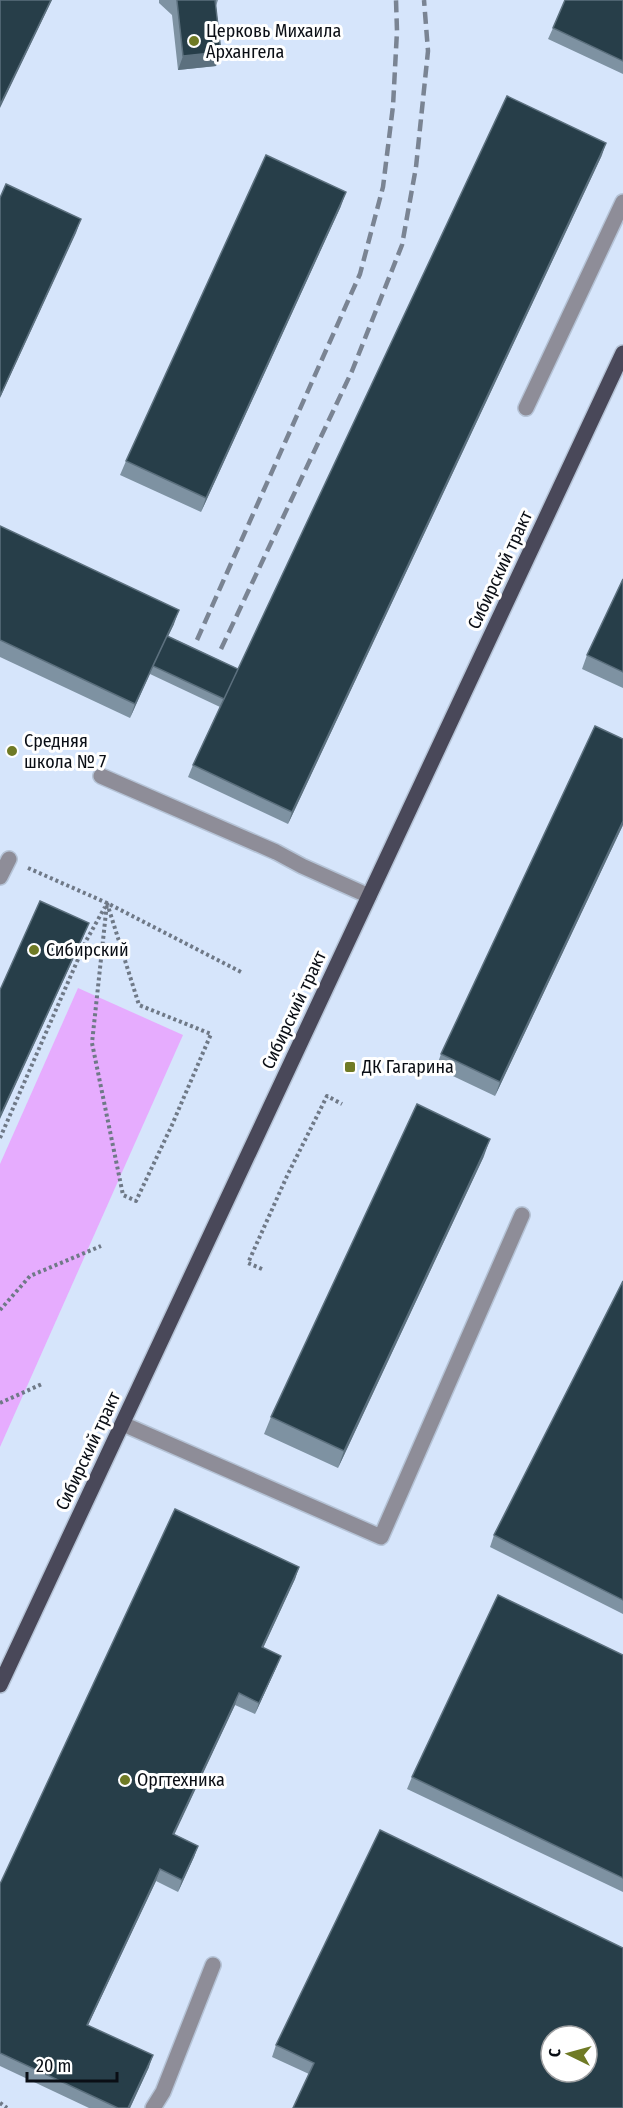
<svg xmlns="http://www.w3.org/2000/svg" width="623" height="2108" viewBox="0 0 623 2108" font-family="'Fira Sans Condensed',sans-serif">
  <style>
    .green { fill: #e6acfe }
    .lines { fill: none; stroke-linecap: round; stroke-linejoin: round }
    .minor-casing { stroke: #b5c3d6; stroke-width: 18 }
    .major-casing { stroke: #b5c3d6; stroke-width: 18 }
    .path { stroke: #6f7987; stroke-width: 4; stroke-dasharray: 3 3; stroke-linecap: butt }
    .minor { stroke: #8e8d98; stroke-width: 15 }
    .major { stroke: #494859; stroke-width: 15 }
    .rail { stroke: #7a8493; stroke-width: 4.5; stroke-dasharray: 12 6; stroke-linecap: butt }
    .wall { fill: #7e92a2 }
    .shaded-wall { fill: #5c707e }
    .building { fill: #273e49; stroke: #5c707e; stroke-width: 1.5; fill-rule: evenodd }
    .poi-dot { fill: #6f7a25; stroke: #fff; stroke-width: 2 }
    .labels { text-anchor: middle; stroke-width: 6; stroke-linejoin: round; paint-order: stroke }
    .poi-label { font-size: 18px; fill: #0a0e15; stroke: #fff; text-anchor: start }
    .street-label { font-size: 18px; fill: #0a0e15; stroke: #fff }
  </style>
  <rect width="100%" height="100%" fill="#d6e5fb"/>
  <path class="green" d="M78,988l105,47 -183,412v-283z"/>
  <g class="lines">
    <g class="minor-casing">
      <path id="minor" d="M526,408l97,-206
        M101,776l175,76 26,14 67,30
        M0,877l9,-18
        M123,1424l258,113 141,-322
        M153,2108l10,-16 50,-127"/>
    </g>
    <g class="major-casing">
      <path id="major" d="M0,1685l623,-1332"/>
    </g>
    <path class="path" d="M28,868l79,35 136,70
      M107,903l32,102 72,29 -39,91 -36,76 -13,-6 -31,-152z
      M0,1138l86,-197 19,-34
      M262,1269l-14,-6 39,-87 40,-80 15,8
      M0,1310l30,-34 71,-30
      M0,1403l42,-19
      M0,2103l7,5"/>
    <use href="#minor" class="minor"/>
    <use href="#major" class="major"/>
    <path class="rail" d="M197,640l163,-366 23,-87 10,-81 4,-75 -1,-31
      M221,649l131,-278 50,-126 14,-78 12,-116 -4,-51"/>
  </g>
  <path class="wall" d="M159,0h59l-2,6 5,46 -5,14 -38,4 -6,-55 -13,-12z
    M623,0v74l-75,-35 5,-11z
    M602,155l-314,669 -100,-47 5,-12 27,-58 -70,-33 -20,44 -130,-61v-131l174,98 -6,12 70,33z
    M341,206l-140,306 -81,-37 6,-14z
    M623,579v109l-41,-19 5,-14z
    M623,825l-128,271 -59,-28 5,-14z
    M484,1156l-146,312 -74,-34 7,-17z
    M623,1281v333l-133,-67 4,-12z
    M299,1567l-4,12 -32,69 18,8 -5,12 -21,46 -20,-9 -61,129 24,12 -4,11 -16,35 -22,-11 -68,144 61,42 -19,41h-41l-89,-42v-182z
    M623,1655v237l-216,-103 5,-12z
    M623,1948l-314,126 -37,-17 4,-12z"/>
  <path class="shaded-wall" d="M51,0h1l-52,108v-3z
    M221,52l-5,14 -38,4 5,-14z
    M606,143l-4,12 -314,669 4,-12z
    M346,192l-5,14 -140,306 5,-14z
    M81,219l-5,14 -76,165v-2z
    M179,610l-5,14 -20,42h-1l-23,52 5,-14z
    M623,821v4l-128,271 5,-14z
    M89,923l-7,17 -82,179v-3z
    M490,1139l-6,17 -146,312 6,-17z
    M299,1567l-4,12 -37,80 4,-12z
    M281,1656l-5,12 -21,46 4,-11z
    M239,1693l-4,12 -66,141 4,-12z
    M198,1846l-4,11 -16,35 4,-12z
    M160,1869l-4,12 -73,155 4,-11z
    M153,2055l-4,12 -19,41h-2z"/>
  <path class="building" d="M0,0h51l-51,105z
    M177,0h38l6,52 -38,4 -6,-55z
    M565,0h58v61l-70,-33z
    M507,96l99,47 -314,669 -99,-47z
    M266,155l80,37 -140,306 -80,-37z
    M6,184l75,35 -81,177v-198z
    M0,526l179,84 -44,94 -135,-64z
    M623,579v93l-36,-17z
    M167,636l71,33 -14,30 -71,-33z
    M595,726l28,13v82l-123,261 -59,-28z
    M40,901l49,22 -89,193v-126z
    M417,1104l73,35 -146,312 -73,-34z
    M623,1281v319l-129,-65z
    M175,1509l124,58 -37,80 19,9 -22,47 -20,-10 -66,141 25,12 -16,34 -22,-11 -73,156 66,30 -25,53h-10l-118,-55v-169z
    M498,1595l125,60v223l-211,-101z
    M380,1830l243,118v160h-330l21,-45 -38,-18zM551,2036h36v36h-36z"/>
  <g class="poi-dot">
    <circle cx="194" cy="41" r="6"/>
    <circle cx="12" cy="751" r="6"/>
    <circle cx="34" cy="950" r="6"/>
    <rect x="344" y="1061" width="12" height="12" rx="3"/>
    <circle cx="125" cy="1780" r="6"/>
  </g>
  <g class="labels">
    <g class="poi-label">
      <text x="206" y="37">Церковь Михаила<tspan x="206" dy="21">Архангела</tspan></text>
      <text x="24" y="747">Средняя<tspan x="24" dy="21">школа № 7</tspan></text>
      <text x="46" y="956">Сибирский</text>
      <text x="362" y="1073">ДК Гагарина</text>
      <text x="137" y="1786">Оргтехника</text>
    </g>
    <g class="street-label">
      <text transform="translate(500 570) rotate(-65)" y="6">Сибирский тракт</text>
      <text transform="translate(294 1010) rotate(-65)" y="6">Сибирский тракт</text>
      <text transform="translate(88 1451) rotate(-65)" y="6">Сибирский тракт</text>
    </g>
  </g>
  <g transform="translate(569 2054) rotate(275)"><circle r="28" fill="#ffffff" stroke="#9d9fa1" stroke-width="1.5"/>
  <path d="M0-4.5L10 22L0 15L-10 22Z" fill="#6f7a25"/>
  <text y="-9" font-size="16" font-weight="bold" text-anchor="middle" fill="#0a0e15">С</text>
  </g>
  <path d="M27 2072v9h90v-9" fill="none" stroke="#0a0e15" stroke-width="3"/>
  <text x="36" y="2072" font-size="18" fill="#0a0e15" stroke="#ffffff" stroke-width="4.5" paint-order="stroke">20 m</text>
</svg>
